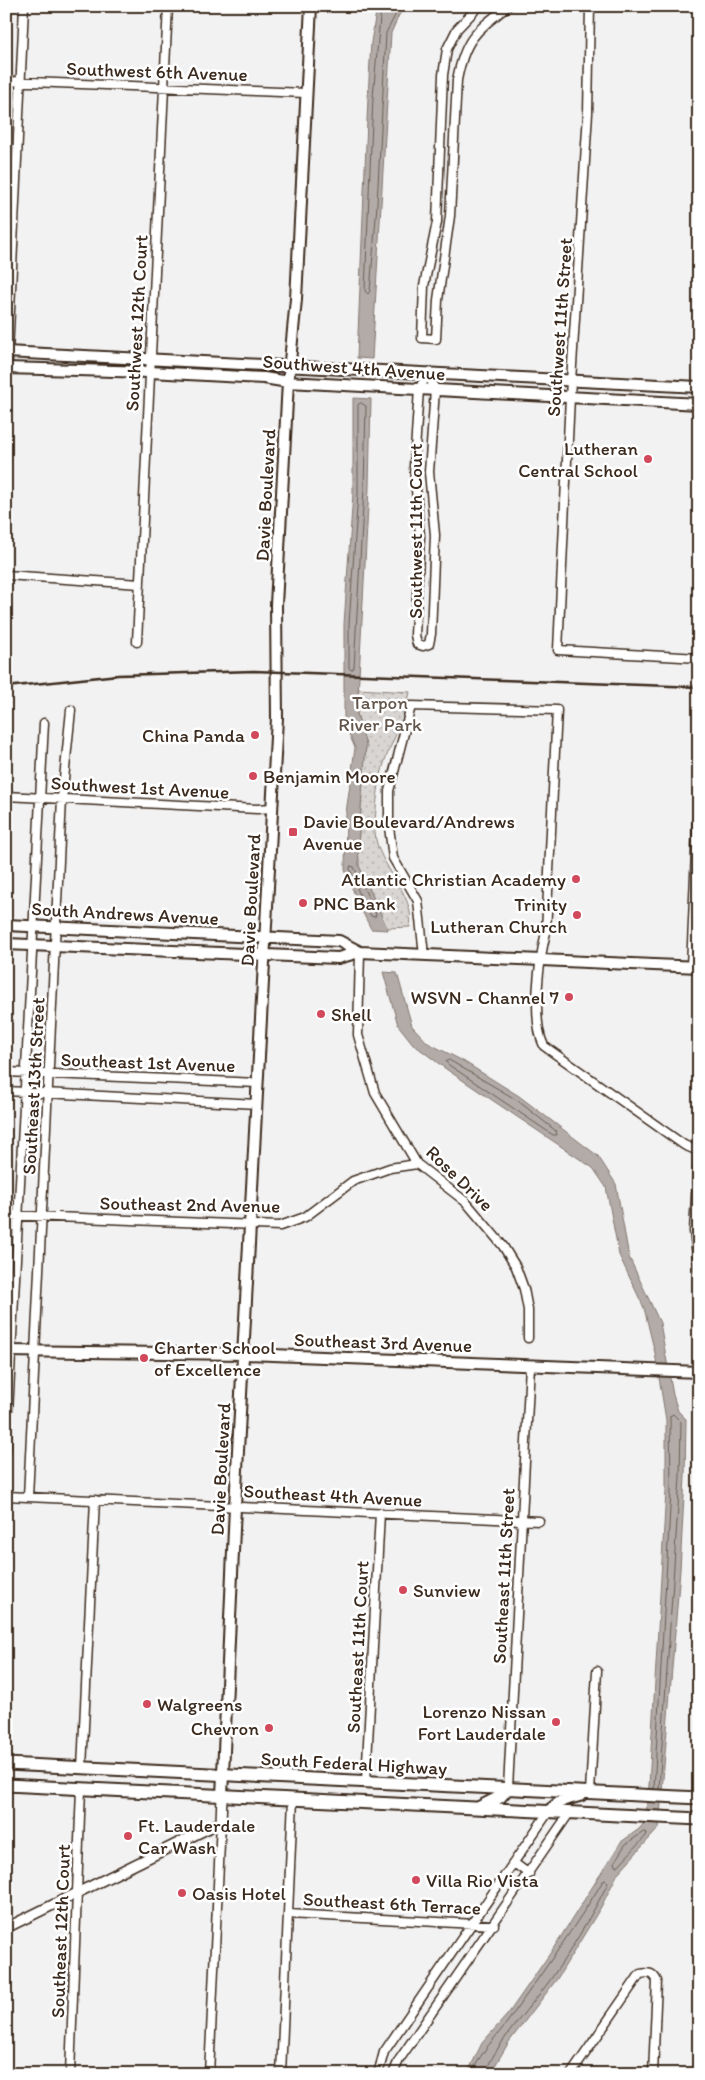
<svg xmlns="http://www.w3.org/2000/svg" width="705" height="2080" viewBox="0 0 705 2080" font-family="Itim,sans-serif">
  <style>
    .park { fill: url(#park-dots); stroke: #8a8078 }
    .water { fill: #b2aba7; stroke: #827770 }
    .lines { fill: none; stroke-linecap: round; stroke-linejoin: round }
    .shore { stroke: #6b5e55; stroke-width: 1 }
    .minor-casing { stroke: #3b2a1e; stroke-width: 11 }
    .tertiary-casing { stroke: #3b2a1e; stroke-width: 12 }
    .secondary-casing { stroke: #3b2a1e; stroke-width: 14 }
    .primary-casing { stroke: #3b2a1e; stroke-width: 15 }
    .minor { stroke: #fff; stroke-width: 8 }
    .tertiary { stroke: #fff; stroke-width: 9 }
    .secondary { stroke: #fff; stroke-width: 10 }
    .primary { stroke: #fff; stroke-width: 11 }
    .rail { stroke: #3b2a1e; stroke-width: 2.5 }
    .poi-dot { fill: #d1495b; stroke: #fff; stroke-width: 2 }
    .labels { text-anchor: middle; stroke-width: 5; stroke-linejoin: round; paint-order: stroke }
    .street-label { font-size: 19px; fill: #3b2a1e; stroke: #fff }
    .poi-label { font-size: 19px; fill: #3b2a1e; stroke: #fff; text-anchor: start }
    .park-label { font-size: 19px; fill: #62554b; stroke: #fff }
  </style>
  <defs>
    <pattern id="park-dots" width="8" height="8" patternUnits="userSpaceOnUse" patternTransform="scale(1.25)"><rect width="8" height="8" fill="#d8d5d2"/><path d="M2 2h.1M6 6h.1" fill="none" stroke="#bab7b4" stroke-width="1.8" stroke-linecap="round"/></pattern>
  </defs>
  <rect width="100%" height="100%" fill="#f3f2f2"/>
  <filter id="ink" filterUnits="userSpaceOnUse"><feTurbulence type="fractalNoise" baseFrequency=".02" numOctaves="2"/><feDisplacementMap in="SourceGraphic" scale="10" xChannelSelector="R" yChannelSelector="G"/><feConvolveMatrix kernelMatrix="1 2 1 2 8 2 1 2 1" color-interpolation-filters="sRGB"/></filter>
  <g filter="url(#ink)">
    <path class="park" d="M358,689l52,3c-4,24 -16,45 -25,68 -7,22 -10,49 -10,72 2,35 41,60 35,95l-23,1 -28,-62 -1,-22 8,-99 -9,-31z"/>
    <path class="water" d="M377,6h30l-8,9 -8,18 -19,326 -15,-1 11,-261 3,-55z
      M353,398l18,1 -2,89 -12,226 9,31 -8,99 1,22 29,64 -17,-1 -13,-26 -13,-33 1,-57 9,-65 -11,-26v-98l9,-131z
      M383,972l14,1 15,53 16,17 35,18 56,35 79,60 18,28 13,73 31,66 13,72 5,16 8,8 -1,58 -5,93 -21,258 -41,45 -17,34 -44,72 -48,63 -19,32h-23l15,-31 26,-29 43,-62 70,-110 18,-13 6,-7 4,-37 17,-294v-71l-11,-67 -11,-45 -25,-53 -13,-68 -13,-19 -147,-99 -33,-25 -15,-19z"/>
    <g class="lines">
      <path class="shore" d="M381,6l-8,91 -8,194 3,3 2,-3 7,-86 9,-172 14,-27
        M361,403l5,3 -2,82 -10,180 -3,2 -2,-2v-44l9,-130v-89z
        M351,866l3,1 22,47 -1,3 -4,-1 -9,-15 -12,-32z
        M449,1060l68,40 39,31 1,4h-4l-104,-70 -3,-3z
        M654,1789l17,-298 -1,-75 3,-2 8,8 -1,55 -21,312
        M644,1832l3,1 -1,3 -28,30h-3l-1,-3 11,-18z
        M472,2074c11,-28 26,-37 41,-60 31,-44 62,-87 90,-133l3,-1 2,3c-16,32 -35,64 -55,93 -14,21 -65,76 -67,98"/>
      <g class="minor-casing">
        <path id="minor" d="M479,6l-22,23 -10,20 -4,26 -6,147 -13,64 -2,52 14,1 2,-39 12,-84 7,-136c8,-42 19,-49 51,-74
          M590,6l-2,107 -18,284 -12,253 141,8
          M6,81l300,12
          M428,373l7,17 -6,82 6,63 -4,99 -2,10 -6,2 -6,-2 -2,-9 5,-99 -6,-70 5,-77z
          M6,398l18,-392
          M6,575l134,9
          M137,642l31,-636
          M6,796l251,13 15,-1
          M360,952l-2,83 17,58 42,71 49,38 37,44 13,21 8,22 4,21v28
          M424,955l-6,-54 -25,-43 -4,-31v-36l22,-85 146,4 -11,222c-7,29 -15,88 -2,114l140,99 14,6
          M691,967l8,-185
          M6,1072l252,11
          M6,1091l251,13
          M699,1144l-5,87 5,40
          M6,1215l274,11 25,-9 48,-36 37,-13 27,-4
          M6,1451l38,-728
          M6,1496l533,25
          M28,1497l34,-698 9,-89
          M82,1768l13,-268
          M366,1781l14,-268
          M508,1788l22,-423
          M590,1792l7,-121
          M514,1863l15,11
          M288,1914l206,11
          M70,2074l11,-285
          M209,2074l12,-252
          M281,2074l12,-275
          M378,2074l6,-22 165,-241
          M393,2074l6,-14 171,-248
          M571,2074l69,-100c9,-2 13,-1 17,7l-4,93"/>
      </g>
      <g class="tertiary-casing">
        <path id="tertiary" d="M6,1928l215,-106 1,-26"/>
      </g>
      <g class="secondary-casing">
        <path id="secondary" d="M6,352l693,35
          M6,368l144,4 114,6 24,4 411,22
          M6,925l333,16 21,11
          M6,944l332,14 22,-6 339,15
          M6,1351l239,3 454,18
          M222,1796l13,-289 42,-789 -1,-113 12,-223 8,-83 15,-293"/>
      </g>
      <g class="primary-casing">
        <path id="primary" d="M6,1764l693,34
          M6,1785l693,34
          M480,1807l20,-10 8,-9
          M549,1811l14,-11 18,-5"/>
      </g>
      <use href="#minor" class="minor"/>
      <use href="#tertiary" class="tertiary"/>
      <use href="#secondary" class="secondary"/>
      <use href="#primary" class="primary"/>
      <path class="rail" d="M6,687l112,-12 136,-4 445,16"/>
    </g>
  </g>
  <g class="poi-dot">
    <circle cx="648" cy="459" r="5"/>
    <circle cx="255" cy="735" r="5"/>
    <circle cx="253" cy="776" r="5"/>
    <rect x="288" y="827" width="10" height="10" rx="2.5"/>
    <circle cx="576" cy="879" r="5"/>
    <circle cx="303" cy="903" r="5"/>
    <circle cx="577" cy="915" r="5"/>
    <circle cx="569" cy="997" r="5"/>
    <circle cx="321" cy="1014" r="5"/>
    <circle cx="144" cy="1358" r="5"/>
    <circle cx="403" cy="1590" r="5"/>
    <circle cx="147" cy="1704" r="5"/>
    <circle cx="556" cy="1722" r="5"/>
    <circle cx="269" cy="1728" r="5"/>
    <circle cx="128" cy="1836" r="5"/>
    <circle cx="416" cy="1880" r="5"/>
    <circle cx="182" cy="1893" r="5"/>
  </g>
  <g class="labels">
    <g class="street-label">
      <text transform="translate(157 71) rotate(2)" y="7">Southwest 6th Avenue</text>
      <text transform="translate(136 323) rotate(-87)" y="7">Southwest 12th Court</text>
      <text transform="translate(559 327) rotate(-86)" y="7">Southwest 11th Street</text>
      <text transform="translate(354 367) rotate(4)" y="7">Southwest 4th Avenue</text>
      <text transform="translate(265 495) rotate(-87)" y="7">Davie Boulevard</text>
      <text transform="translate(415 531) rotate(-90)" y="7">Southwest 11th Court</text>
      <text transform="translate(140 787) rotate(3)" y="7">Southwest 1st Avenue</text>
      <text transform="translate(250 900) rotate(-87)" y="7">Davie Boulevard</text>
      <text transform="translate(125 913) rotate(3)" y="7">South Andrews Avenue</text>
      <text transform="translate(148 1062) rotate(2)" y="7">Southeast 1st Avenue</text>
      <text transform="translate(33 1086) rotate(-87)" y="7">Southeast 13th Street</text>
      <text transform="translate(460 1178) rotate(44)" y="7">Rose Drive</text>
      <text transform="translate(190 1204) rotate(1)" y="7">Southeast 2nd Avenue</text>
      <text transform="translate(383 1342) rotate(2)" y="7">Southeast 3rd Avenue</text>
      <text transform="translate(220 1469) rotate(-87)" y="7">Davie Boulevard</text>
      <text transform="translate(333 1495) rotate(3)" y="7">Southeast 4th Avenue</text>
      <text transform="translate(503 1576) rotate(-87)" y="7">Southeast 11th Street</text>
      <text transform="translate(357 1647) rotate(-87)" y="7">Southeast 11th Court</text>
      <text transform="translate(354 1763) rotate(3)" y="7">South Federal Highway</text>
      <text transform="translate(392 1903) rotate(3)" y="7">Southeast 6th Terrace</text>
      <text transform="translate(60 1931) rotate(-88)" y="7">Southeast 12th Court</text>
    </g>
    <g class="poi-label">
      <text x="638" y="455" text-anchor="end">Lutheran<tspan x="638" dy="22">Central School</tspan></text>
      <text x="245" y="742" text-anchor="end">China Panda</text>
      <text x="263" y="783">Benjamin Moore</text>
      <text x="303" y="828">Davie Boulevard/Andrews<tspan x="303" dy="22">Avenue</tspan></text>
      <text x="566" y="886" text-anchor="end">Atlantic Christian Academy</text>
      <text x="313" y="910">PNC Bank</text>
      <text x="567" y="911" text-anchor="end">Trinity<tspan x="567" dy="22">Lutheran Church</tspan></text>
      <text x="559" y="1004" text-anchor="end">WSVN - Channel 7</text>
      <text x="331" y="1021">Shell</text>
      <text x="154" y="1354">Charter School<tspan x="154" dy="22">of Excellence</tspan></text>
      <text x="413" y="1597">Sunview</text>
      <text x="157" y="1711">Walgreens</text>
      <text x="546" y="1718" text-anchor="end">Lorenzo Nissan<tspan x="546" dy="22">Fort Lauderdale</tspan></text>
      <text x="259" y="1735" text-anchor="end">Chevron</text>
      <text x="138" y="1832">Ft. Lauderdale<tspan x="138" dy="22">Car Wash</tspan></text>
      <text x="426" y="1887">Villa Rio Vista</text>
      <text x="192" y="1900">Oasis Hotel</text>
    </g>
    <g class="park-label">
      <text x="380" y="709">Tarpon<tspan x="380" dy="22">River Park</tspan></text>
    </g>
  </g>
  <rect width="705" height="2080" fill="none" stroke="#fff" stroke-width="25"/>
  <rect x="12" y="12" width="680" height="2055" fill="none" stroke="#3b2a1e" stroke-width="2" filter="url(#ink)"/>
</svg>
